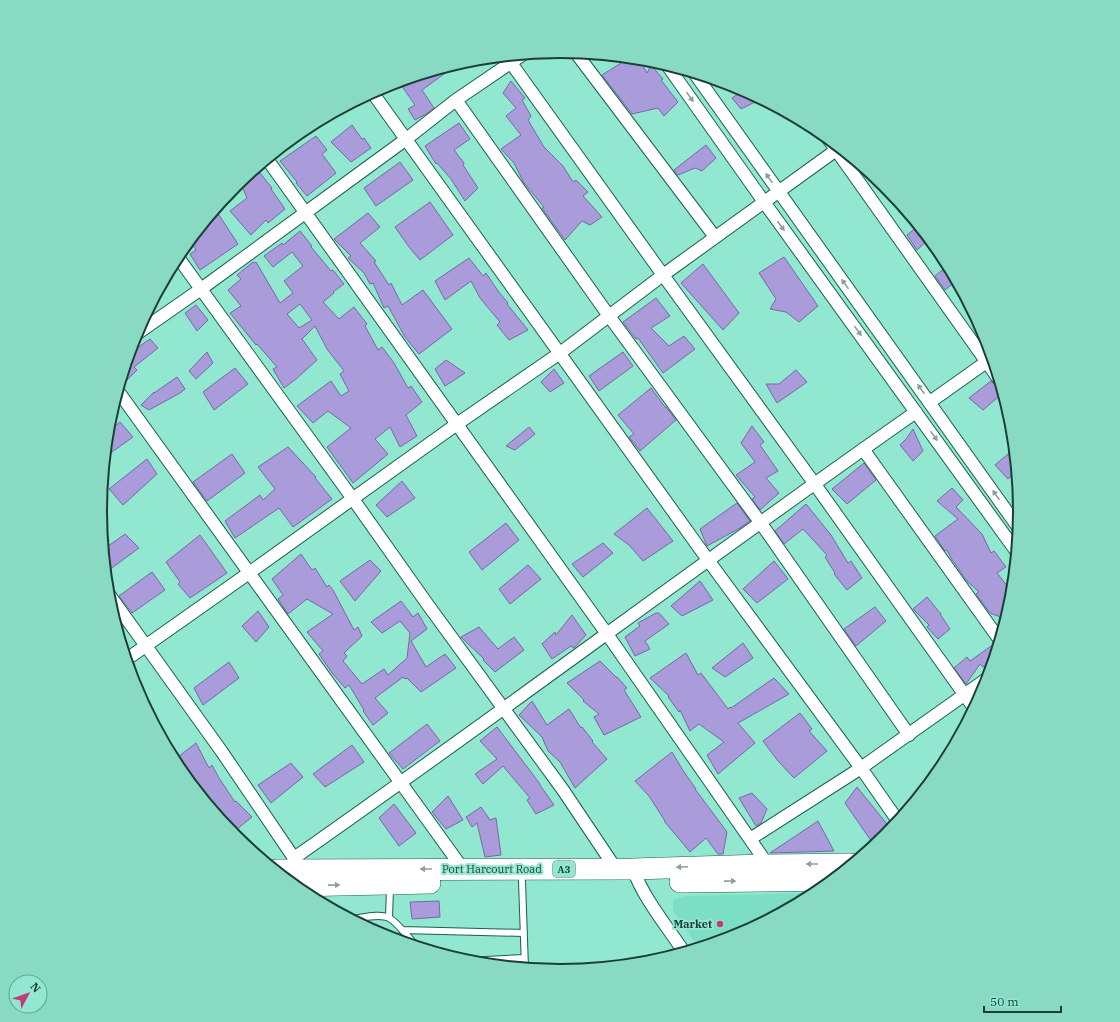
<svg xmlns="http://www.w3.org/2000/svg" width="1120" height="1022" viewBox="0 0 1120 1022" font-family="'IBM Plex Serif',serif">
  <style>
    .built { fill: #7cdec4 }
    .building { fill: #aa9cda; stroke: #7768a3; fill-rule: evenodd }
    .lines { fill: none; stroke-linecap: round; stroke-linejoin: round }
    .service-casing { stroke: #1b6050; stroke-width: 8 }
    .minor-casing { stroke: #1b6050; stroke-width: 14 }
    .trunk-casing { stroke: #1b6050; stroke-width: 22 }
    .service { stroke: #fff; stroke-width: 6 }
    .minor { stroke: #fff; stroke-width: 12 }
    .trunk { stroke: #fff; stroke-width: 21 }
    .oneway { fill: #8d9f9a }
    .poi-dot { fill: #c03a7c; stroke: #91e7cf; stroke-width: 1.5 }
    .labels { text-anchor: middle; stroke-width: 4; stroke-linejoin: round; paint-order: stroke }
    .shield { fill: #91e7cf; stroke: #3e7164; stroke-width: 1 }
    .shield-label { font-size: 10px; font-weight: bold; fill: #1b3f36 }
    .street-label { font-size: 11px; fill: #1b3f36; stroke: #91e7cf }
    .poi-label { font-size: 11px; font-weight: bold; fill: #1b3f36; stroke: #91e7cf; text-anchor: end }
    .rim { fill: none; stroke: #1b3f36; stroke-width: 2 }
  </style>
  <rect width="100%" height="100%" fill="#91e7cf"/>
  <path class="built" d="M816,893l-80,43 -38,11 -25,-36 1,-12 13,-3z"/>
  <path class="building" d="M629,58l10,1 8,14 4,-8 12,14 -2,1 17,22 -14,14 -6,-8 -26,6 -30,-39z
    M454,65l1,1 -33,24 12,18 -6,5 -13,7 -7,-11 7,-4 -16,-23z
    M511,81l14,17 -3,2 9,16 -3,4 16,27 19,19 10,16 3,-2 12,12 -5,4 19,21 -12,8 -8,-4 -17,19 -23,-32 2,-1 -20,-24 -10,-20 -13,-14 20,-14 -15,-19 10,-8 -13,-15z
    M744,90l17,9 -20,10 -9,-11z
    M459,123l11,16 -16,11 10,13 -1,2 15,23 -13,13 -14,-22 -14,-16 -1,1 -11,-18z
    M352,125l10,14 2,-1 7,10 -20,14 -20,-20z
    M316,136l11,14 -5,4 14,19 -29,23 -11,-13 1,-1 -17,-21z
    M706,145l10,13 -14,13 -7,-3 -17,7 -4,-5z
    M400,162l13,18 -37,26 -12,-18z
    M260,173l12,15 -1,1 14,20 -17,14 -2,-3 -15,15 -21,-24 17,-13 -6,-14z
    M430,202l23,33 -33,25 -11,-13 -14,-20z
    M215,209l23,35 -38,26 -10,-16 6,-4 -6,-9z
    M368,213l12,14 -20,16 16,18 -2,1 15,23 2,-2 11,22 21,-15 29,39 -33,25 -14,-17 -17,-31 -4,2 -11,-25 -3,1 -6,-11 -16,-15 3,-2 -17,-17z
    M918,226l11,13 -12,11 -10,-15z
    M300,231l12,15 -1,1 20,24 2,-1 11,14 -11,8 1,1 -11,9 16,17 15,-12 13,17 -2,2 13,24 4,-3 12,16 14,25 3,-2 11,16 -16,13 11,21 -17,11 -10,-20 -15,12 13,15 -35,29 -26,-36 24,-19 -23,-17 -15,12 -16,-17 34,-25 10,15 8,-5 -9,-17 4,-3 -17,-22 -12,-23 -13,13 15,21 -21,19 -12,9 -11,-19 4,-2 -20,-23 -1,1 -26,-32 11,-7 -13,-16 13,-11 -4,-4 16,-13 1,1 2,-1 24,41 13,-10 -9,-12 19,-15 -11,-14 -19,15 -9,-11 18,-13 1,2zM300,304l12,16 -13,8 -12,-14z
    M784,257l34,49 -19,16 -13,-10 -16,-3 6,-10 -17,-26z
    M469,258l14,18 3,-3 12,18 10,12 -1,1 21,26 -19,10 -12,-15 3,-3 -20,-24 -9,-17 -26,19 -10,-19z
    M703,264l36,49 -16,17 -42,-47z
    M948,265l8,16 -11,9 -10,-14z
    M656,298l14,18 -19,12 18,18 15,-10 11,13 -32,24 -25,-35 -2,1 -13,-17z
    M196,305l12,15 -11,11 -12,-18z
    M150,339l8,9 -24,19 3,3 -10,10 -4,-5v1l7,-23z
    M207,352l6,11 -17,16 -7,-8z
    M623,352l10,14 -34,25 -10,-15z
    M446,360l19,13 -20,13 -10,-17z
    M235,368l13,16 -34,26 -11,-18z
    M554,369l10,14 -14,9 -9,-10z
    M796,370l11,12 -30,21 -11,-19h13z
    M177,377l8,12 -5,4 -31,17 -8,-5 13,-13v1z
    M991,381l12,12 -20,17 -14,-12z
    M651,388l14,19h1l10,13 -36,31 -11,-14 5,-3 -16,-19z
    M120,422l13,15 -28,20 3,-26z
    M752,426l12,16 -4,3 18,26 -12,7 13,15 -19,17 -8,-11 3,-2 -19,-22 19,-13 -14,-19z
    M529,427l6,7 -20,16 -9,-4z
    M913,429l10,22 -10,10 -13,-16 6,-6z
    M288,447l28,30 -1,1 17,21 -39,28 -14,-19 -44,30 -10,-17 35,-26 3,5 12,-11 -17,-22z
    M1014,449l2,22 -8,8 -13,-14z
    M232,454l13,19 -38,28 -14,-19z
    M147,459l10,15 -34,31 -14,-16z
    M864,463l12,17 -29,24 -15,-15z
    M402,481l13,17 -28,19 -11,-12z
    M952,488l11,12 -7,7 26,27 9,19 3,-2 12,16 -9,6 15,19 -1,9 -5,18 -16,-6 -14,-19 3,-2 -12,-11 -16,-23 -4,-8 -2,1 -10,-15 23,-17 -21,-18z
    M737,503l13,18 -10,7 -33,18 -7,-17z
    M806,504l25,31 17,28 3,-2 11,17 -15,12 -13,-16 1,-1 -10,-16 2,-2 -24,-26 -19,15 -9,-13z
    M647,508l26,33 -30,20 -14,-16 -15,-11z
    M506,523l13,17 -37,30 -13,-18z
    M125,534l14,14 -30,22 -4,-3 -1,-18z
    M200,535l27,38 -37,25 -12,-14 2,-2 -14,-20z
    M603,543l10,10 -30,24 -11,-13z
    M301,554l11,16 3,-2 12,19 2,-2 4,5 21,40 4,-3 4,9 -18,17 3,3 -4,5 19,23 22,-15 4,6 19,-17 3,-25 -10,-12 -18,12 -11,-11 30,-21 12,16 5,-4 9,16 -16,12 15,26 19,-13 11,14 -35,24 -14,-14 -2,1 -2,-2 -28,21 13,15 -15,12 -10,-14 1,-1 -15,-25 -4,3 -13,-15 -13,-19 4,-3 -16,-19 26,-18 -26,-15 -19,15 -10,-15 5,-4 -11,-16z
    M370,560l11,11 -26,30 -15,-20z
    M774,561l14,18 -31,24 -14,-14z
    M528,565l13,14 -31,25 -11,-15z
    M152,572l13,18 -33,23 -13,-17z
    M700,581l13,19 -31,16 -11,-10z
    M927,597l14,17h-1l10,15 -12,10 -11,-12 2,-2 -16,-16z
    M875,607l11,14 -30,25 -12,-17z
    M258,611l11,16 -13,15 -14,-16z
    M656,613h3l10,11 -24,17 5,8 -15,7 -10,-19 15,-11 -2,-3z
    M572,615l14,20 -12,13 -3,-2 -19,13 -10,-15 13,-12 1,3z
    M479,627l19,22 16,-12 10,13 -29,22 -12,-12 1,-1 -23,-22z
    M743,643l10,15 -28,19 -13,-9z
    M994,644l3,2 -3,12 -11,9 -3,-3 -14,20 -12,-16 13,-11 3,4z
    M686,653l12,22 3,-2 27,36 2,-2 1,1 43,-30 15,16 -51,29 17,20 -37,31 -11,-19 17,-13 -25,-18 -9,7 -10,-21 -1,2 -11,-15 1,-1 -19,-18z
    M600,661l16,16h1l10,11 -3,2 17,27 -37,18 -10,-18 5,-3 -16,-13 1,-1 -17,-17z
    M229,662l10,16 -36,27 -9,-17z
    M532,701l15,24 22,-16 12,19 1,-1 11,14 -1,1 15,17 -32,29 -15,-26 -12,-11 -6,-14 -23,-22z
    M800,713l12,16 -3,2 18,20 -33,27 -16,-17 -15,-20z
    M427,724l13,17 -37,28 -14,-16z
    M497,727l43,57v1l14,20 -18,9 -9,-14 3,-2 -27,-32 -20,18 -8,-10 22,-15 -17,-18z
    M196,743l13,25 3,-3 7,13 16,24 1,-1 16,16 -20,16 -55,-67 -3,-6z
    M352,745l12,17 -39,25 -12,-13z
    M672,752l12,20 12,17h-1l32,43 -4,22h-5l-12,-16 -16,14 -26,-31h1l-16,-25 -14,-15z
    M291,763l12,14 -32,26 -13,-18z
    M857,787l34,42 -6,7 -11,9 -29,-42z
    M752,793l15,16 -6,14 -5,3 -17,-28z
    M448,796l15,24 -17,9 -14,-17z
    M394,804l22,29 -17,13 -20,-28z
    M481,807l9,13 6,-2 5,37 -16,2 -8,-34 -5,4 -6,-10z
    M818,821l16,30 -64,2z
    M439,901l1,16 -28,2 -2,-17z"/>
  <g class="lines">
    <g class="service-casing">
      <path id="service" d="M522,881l3,87
        M389,918l1,-30
        M352,919c10,-1 28,-6 37,-1 8,4 21,21 27,28
        M402,930l122,3
        M465,961l59,-3"/>
    </g>
    <g class="minor-casing">
      <path id="minor" d="M576,53l139,184
        M506,56l157,219 151,208 160,225
        M667,65l97,137 252,349
        M695,74l323,453
        M372,92l336,468 153,208 37,53
        M456,100l153,216 151,206 149,213
        M829,140l169,238
        M267,159l340,475 161,231
        M177,256l176,243 75,106 135,185 53,79
        M135,335l66,-46 204,-149 51,-40 66,-45
        M118,391l345,478
        M930,402l62,-44
        M863,449l136,190
        M108,593l114,159 76,112
        M127,659l122,-86 208,-149 103,-71 103,-78 176,-127
        M750,839l111,-71 127,-90
        M294,858c209,-146 413,-300 622,-446
        M633,869c11,30 33,56 51,83"/>
    </g>
    <g class="trunk-casing">
      <path id="trunk" d="M276,870l357,-1 135,-4 83,-1
        M680,882l152,-2
        M295,886l135,-3"/>
    </g>
    <use href="#service" class="service"/>
    <use href="#minor" class="minor"/>
    <use href="#trunk" class="trunk"/>
  </g>
  <defs><path id="oneway-solid" d="M-6-.8H1V-3.2L6.5 0L1 3.2V.8H-6Z"/></defs>
  <g class="oneway">
    <use href="#oneway-solid" transform="translate(690 97) rotate(55)"/>
    <use href="#oneway-solid" transform="translate(769 178) rotate(-125)"/>
    <use href="#oneway-solid" transform="translate(781 226) rotate(54)"/>
    <use href="#oneway-solid" transform="translate(845 284) rotate(-126)"/>
    <use href="#oneway-solid" transform="translate(858 331) rotate(54)"/>
    <use href="#oneway-solid" transform="translate(921 389) rotate(-126)"/>
    <use href="#oneway-solid" transform="translate(934 436) rotate(54)"/>
    <use href="#oneway-solid" transform="translate(996 495) rotate(-125)"/>
    <use href="#oneway-solid" transform="translate(812 864) rotate(180)"/>
    <use href="#oneway-solid" transform="translate(682 867) rotate(178)"/>
    <use href="#oneway-solid" transform="translate(426 869) rotate(180)"/>
    <use href="#oneway-solid" transform="translate(730 881) rotate(-1)"/>
    <use href="#oneway-solid" transform="translate(334 885) rotate(-1)"/>
  </g>
  <circle class="poi-dot" cx="720" cy="924" r="4"/>
  <g class="labels">
    <rect class="shield" x="553" y="861" width="22" height="16" rx="3"/>
    <g class="shield-label">
      <text x="564" y="873">A3</text>
    </g>
    <g class="street-label">
      <text x="492" y="873">Port Harcourt Road</text>
    </g>
    <g class="poi-label">
      <text x="712" y="928">Market</text>
    </g>
  </g>
  <path d="M0 0H1120V1022H0ZM107 511a453 453 0 1 1 906 0a453 453 0 1 1-906 0Z" fill="#88dac3" fill-rule="evenodd"/>
  <path class="rim" d="M107 511a453 453 0 1 1 906 0a453 453 0 1 1-906 0Z"/>
  <g transform="translate(28 994) rotate(49)"><circle r="19" fill="#91e7cf" stroke="#62a492"/>
  <path d="M0-3L7 15L0 10L-7 15Z" fill="#c03a7c"/>
  <text y="-6" font-size="11" font-weight="bold" text-anchor="middle" fill="#1b3f36">N</text>
  </g>
  <path d="M984 1006v6h77v-6" fill="none" stroke="#1b3f36" stroke-width="2"/>
  <text x="990" y="1006" font-size="12" fill="#1b3f36" stroke="#91e7cf" stroke-width="3" paint-order="stroke">50 m</text>
</svg>
